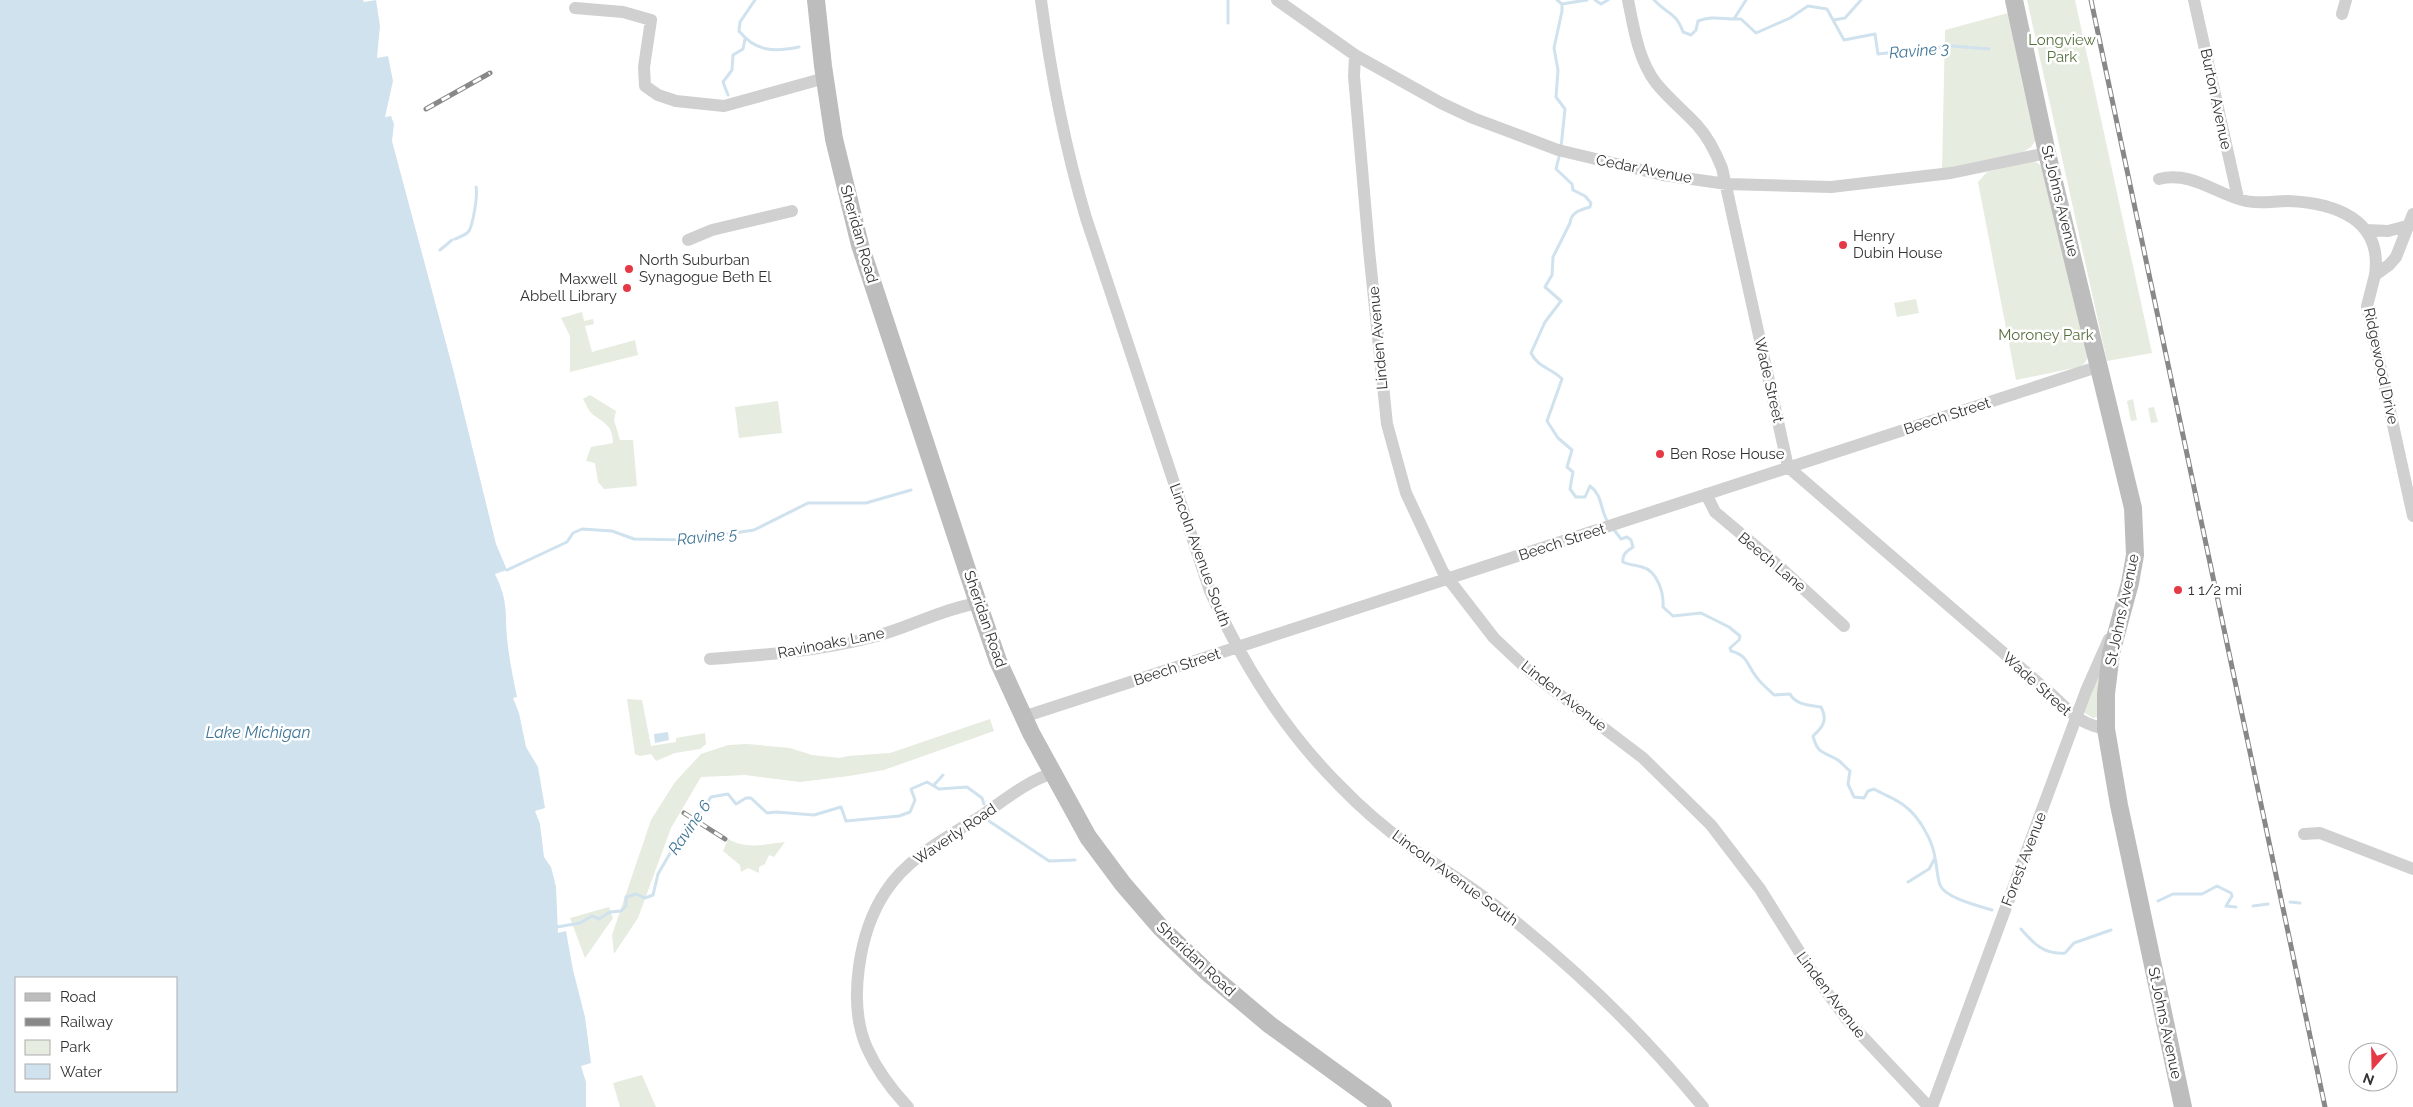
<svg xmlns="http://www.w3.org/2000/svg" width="2413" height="1107" viewBox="0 0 2413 1107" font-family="Raleway,sans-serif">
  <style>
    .green { fill: #e6ecdf }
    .water { fill: #cfe2ee; fill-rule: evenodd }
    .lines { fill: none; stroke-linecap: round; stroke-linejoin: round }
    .stream { stroke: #cfe2ee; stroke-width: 3 }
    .street { stroke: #d0d0d0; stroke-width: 12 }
    .secondary { stroke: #bdbdbd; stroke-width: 18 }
    .rail-casing { stroke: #888; stroke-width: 5 }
    .rail { stroke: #fff; stroke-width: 3; stroke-dasharray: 9; stroke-linecap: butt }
    .poi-dot { fill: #e63946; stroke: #fff; stroke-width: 2 }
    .labels { text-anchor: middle; stroke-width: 5; stroke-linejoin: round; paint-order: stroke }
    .park-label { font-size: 15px; fill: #56703f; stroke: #fff }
    .street-label { font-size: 15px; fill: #333; stroke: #fff }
    .poi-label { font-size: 15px; fill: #333; stroke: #fff; text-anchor: start }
    .water-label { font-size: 16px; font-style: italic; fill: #3f7597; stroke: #fff }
  </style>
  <rect width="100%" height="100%" fill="#fff"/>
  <path class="green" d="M2027,0h48l77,353 -45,8z
    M2008,13l29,125 -6,9 -8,5 -81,17 3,-139z
    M2026,162h10l8,6 45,186 -4,9 -6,4 -63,13 -38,-198 9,-10z
    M1916,299l3,14 -22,4 -3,-14z
    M582,312l2,9 9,-2 1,5 -9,2 7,26 43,-12 3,15 -68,17v-36l-9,-18z
    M590,395l26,16 -2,9 6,20h13l4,46 -33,3 -6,-7 -3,-19 -9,-2 5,-14 22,-4c0,-18 -9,-20 -21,-29 -4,-4 -6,-10 -9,-15z
    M2133,399l4,21 -6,1 -4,-20z
    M778,401l4,32 -43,5 -4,-31z
    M2154,407l4,15 -7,1 -3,-15z
    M2100,669l-3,48 -4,1 -10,-6z
    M627,699l15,1 9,46 25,-4v-4l29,-5 1,11 -6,5 -25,4 -19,8 -5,-7 -11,2 -5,-2z
    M990,719l4,12 -110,39 -35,6 -49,6 -55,-7 -44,2 -30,51 -33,90 -24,36 -2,-19 39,-115 24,-38 26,-28 27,-9 19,-1 43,4 22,7 28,3 8,-2 42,-3z
    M728,839c20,11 35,5 57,3l-11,15 -5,-2 -4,9 -6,3v6l-11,-5 -7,4 -1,-7 -17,-14z
    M609,907l4,11 -28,40 -15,-40z
    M642,1075l14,32h-36l-7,-24z"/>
  <path class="water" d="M0,0h363l1,2 12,-2 4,26 -3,32 11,-2 5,25 -8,36 6,-1 3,8 -2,17 62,232 42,171 11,26 -12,4c13,27 10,36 12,64 2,20 6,40 10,59l-4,1 6,15 7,34 12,20 7,41 -10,3 5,13 4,33 7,10 5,20 2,46 8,-2 7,39 12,47 6,46 -10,3 5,16v25h-586zM16,978h160v113h-160z
    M668,732l1,8 -14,3 -1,-9z"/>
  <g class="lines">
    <path class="stream" d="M755,0l-15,22 -1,9c17,21 35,21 60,16
      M1228,0v23
      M1557,0l5,4 25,-4
      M1595,0l6,4 7,-4
      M1654,0c13,14 22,12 29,32l8,3 5,-5 2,-9c14,-6 28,-1 43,-2l15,14 34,-15 18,-12 19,3 17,31 31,-6 3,20 74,-8 37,3
      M1734,19l12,-19
      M1833,20l12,-2 16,-18
      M728,95l-5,-13 9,-12 1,-15 10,-6 2,-10
      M1561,147l4,-38 -9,-12 2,-27 -4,-22 8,-37v-7
      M1560,153l-4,16 16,15 1,6 12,6 6,7 -1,4c-10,3 -19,5 -20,16l-17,34 -1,18 -7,12 16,14 -16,21 -14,31c7,15 21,15 31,26l-15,42 11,17 14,12 -5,17 6,5 -3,17 6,8h9l5,-11c13,9 10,25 18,36
      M455,239c5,-2 11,-4 14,-8 4,-7 9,-36 7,-44
      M440,250l12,-10
      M1612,527l9,12 6,-2 4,3 2,7c-6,4 -11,7 -10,15 6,3 12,3 19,5 16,4 22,27 21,40l10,9 28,-3 28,14 11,9 -1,4 -9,8 1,3c16,4 16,13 24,24 5,8 13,14 19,20l16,-1c6,11 19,11 31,13 7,13 2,20 -8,29 5,19 10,15 25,24 4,3 8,8 12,11l-2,13 6,13 10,1 4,-7 6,-2c10,6 23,10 32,18 13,10 27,34 29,51l-6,11 -21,13
      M507,570l60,-28 6,-9 9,-4 30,2 22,8 54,1 66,-10 54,-27h58l45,-13
      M934,785l9,-10
      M989,821l60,40 26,-1
      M1935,858c2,8 2,19 5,27 5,13 39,21 52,25
      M2158,901l15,-7h29l15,-8 14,7 1,3 -6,10 10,1
      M2290,902l10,1
      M2253,906l15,-2
      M557,927l23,-4 12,-7 7,3 11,-7 11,-1 5,-5v-9l10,-3 9,4 8,-3 5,-21 25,-43 6,-1 1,-7 12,-12 9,-14 17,-3 8,10 10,-6h5l16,15 9,-1 38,3 27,-8 5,14 53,-5 11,-4 5,-12 -4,-11 16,-7 12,7 28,-2 15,11 2,6
      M2021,929c12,14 23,26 44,24l9,-10 37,-13"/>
    <path class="street" d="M1041,0c10,76 23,144 45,218l124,373c32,72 73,138 129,194 22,23 48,45 74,64 25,17 51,33 75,51 80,61 151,129 215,207
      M1277,0l78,55 86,48 32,15 85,32 105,25 64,9 104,3 120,-14 96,-20
      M1628,0c6,29 10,59 28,83 12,15 28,28 41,42 11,12 19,28 25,43l66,299 262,226c21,19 27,30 56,36
      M2194,0l44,198
      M575,8l48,4 28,8 -7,47 1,19 13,9 18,6 48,5 101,-28
      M2342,14l4,-14
      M1355,55l-1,21 15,174 18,174 19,69 37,79 51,66 36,34 113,86 68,67 49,64 54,86 35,47 80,85
      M2159,179c34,-8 56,15 87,22 13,3 28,0 42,0 47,2 95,18 87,74
      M2413,214l-17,43 -7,8 -14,10 -8,31 46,210
      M2367,230l21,1 19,-5
      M688,240l24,-10 80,-19
      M1706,494l9,18 56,47 73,67
      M710,659c55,-4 109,-8 163,-22 35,-9 69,-28 105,-34
      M1023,717l1077,-351
      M2304,834l16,-1 93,36
      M908,1107c-17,-18 -31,-37 -41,-59 -20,-45 -8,-117 19,-157 22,-34 62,-54 95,-75 22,-15 46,-35 72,-43
      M1932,1107l154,-416 23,-52"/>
    <path class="secondary" d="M816,0l7,66 11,73 26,106 118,358 20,58 33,72 57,104 35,47 38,44 46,44 63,53 113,82
      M2014,0l33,153 86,355 2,47 -5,28 -19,70 -5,41v35l13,76 64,302"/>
    <g class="rail-casing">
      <path id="rail" d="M2091,0l234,1107
        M426,109l64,-36
        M684,813l41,26"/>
    </g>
    <use href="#rail" class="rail"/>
  </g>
  <g class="poi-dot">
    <circle cx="1843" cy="245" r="5"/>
    <circle cx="629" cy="269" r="5"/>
    <circle cx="627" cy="288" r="5"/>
    <circle cx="1660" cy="454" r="5"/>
    <circle cx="2178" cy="590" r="5"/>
  </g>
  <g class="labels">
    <g class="park-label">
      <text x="2062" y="45">Longview<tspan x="2062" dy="17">Park</tspan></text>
      <text x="2046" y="340">Moroney Park</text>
    </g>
    <g class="street-label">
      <text transform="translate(2216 99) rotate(78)" y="5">Burton Avenue</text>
      <text transform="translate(1644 169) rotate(11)" y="5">Cedar Avenue</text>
      <text transform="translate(2060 201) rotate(76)" y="5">St Johns Avenue</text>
      <text transform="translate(859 234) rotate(74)" y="5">Sheridan Road</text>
      <text transform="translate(1378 338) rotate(-95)" y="5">Linden Avenue</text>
      <text transform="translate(2381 366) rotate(78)" y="5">Ridgewood Drive</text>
      <text transform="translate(1769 380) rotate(77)" y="5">Wade Street</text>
      <text transform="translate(1947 416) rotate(-18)" y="5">Beech Street</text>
      <text transform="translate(1562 542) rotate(-18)" y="5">Beech Street</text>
      <text transform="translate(1200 555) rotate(70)" y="5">Lincoln Avenue South</text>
      <text transform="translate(1772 562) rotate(40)" y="5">Beech Lane</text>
      <text transform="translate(2122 610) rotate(-78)" y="5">St Johns Avenue</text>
      <text transform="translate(985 619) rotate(71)" y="5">Sheridan Road</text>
      <text transform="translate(831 643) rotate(-11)" y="5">Ravinoaks Lane</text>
      <text transform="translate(1177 667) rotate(-18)" y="5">Beech Street</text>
      <text transform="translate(2037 684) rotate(42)" y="5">Wade Street</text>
      <text transform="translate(1564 696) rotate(38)" y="5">Linden Avenue</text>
      <text transform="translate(955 834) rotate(-34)" y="5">Waverly Road</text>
      <text transform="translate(2024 859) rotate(-69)" y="5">Forest Avenue</text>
      <text transform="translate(1455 878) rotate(36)" y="5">Lincoln Avenue South</text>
      <text transform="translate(1196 959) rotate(43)" y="5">Sheridan Road</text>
      <text transform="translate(1831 995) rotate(53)" y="5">Linden Avenue</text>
      <text transform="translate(2165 1023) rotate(78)" y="5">St Johns Avenue</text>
    </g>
    <g class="poi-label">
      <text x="1853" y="241">Henry<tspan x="1853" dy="17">Dubin House</tspan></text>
      <text x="639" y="265">North Suburban<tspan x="639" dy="17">Synagogue Beth El</tspan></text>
      <text x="617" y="284" text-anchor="end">Maxwell<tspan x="617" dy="17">Abbell Library</tspan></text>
      <text x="1670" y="459">Ben Rose House</text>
      <text x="2188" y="595">1 1/2 mi</text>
    </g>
    <g class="water-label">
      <text transform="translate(1919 50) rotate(-5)" y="6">Ravine 3</text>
      <text transform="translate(707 536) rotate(-6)" y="6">Ravine 5</text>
      <text x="258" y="738">Lake Michigan</text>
      <text transform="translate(689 827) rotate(-55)" y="6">Ravine 6</text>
    </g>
  </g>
  <rect x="15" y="977" width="162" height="115" fill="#ffffff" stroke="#adadad"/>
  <rect x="25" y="993" width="25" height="8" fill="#bdbdbd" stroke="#adadad"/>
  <text x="60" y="1002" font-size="15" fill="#333333">Road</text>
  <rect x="25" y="1018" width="25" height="8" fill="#888888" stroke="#adadad"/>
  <text x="60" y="1027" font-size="15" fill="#333333">Railway</text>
  <rect x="25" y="1040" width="25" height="15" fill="#e6ecdf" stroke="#adadad"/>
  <text x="60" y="1052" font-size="15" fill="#333333">Park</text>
  <rect x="25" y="1064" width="25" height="15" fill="#cfe2ee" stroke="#adadad"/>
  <text x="60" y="1077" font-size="15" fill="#333333">Water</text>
  <g transform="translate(2373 1067) rotate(200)"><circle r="24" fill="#ffffff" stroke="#adadad"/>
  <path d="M0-4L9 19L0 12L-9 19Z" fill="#e63946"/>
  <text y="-8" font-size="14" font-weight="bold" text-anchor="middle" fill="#333333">N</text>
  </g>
</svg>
